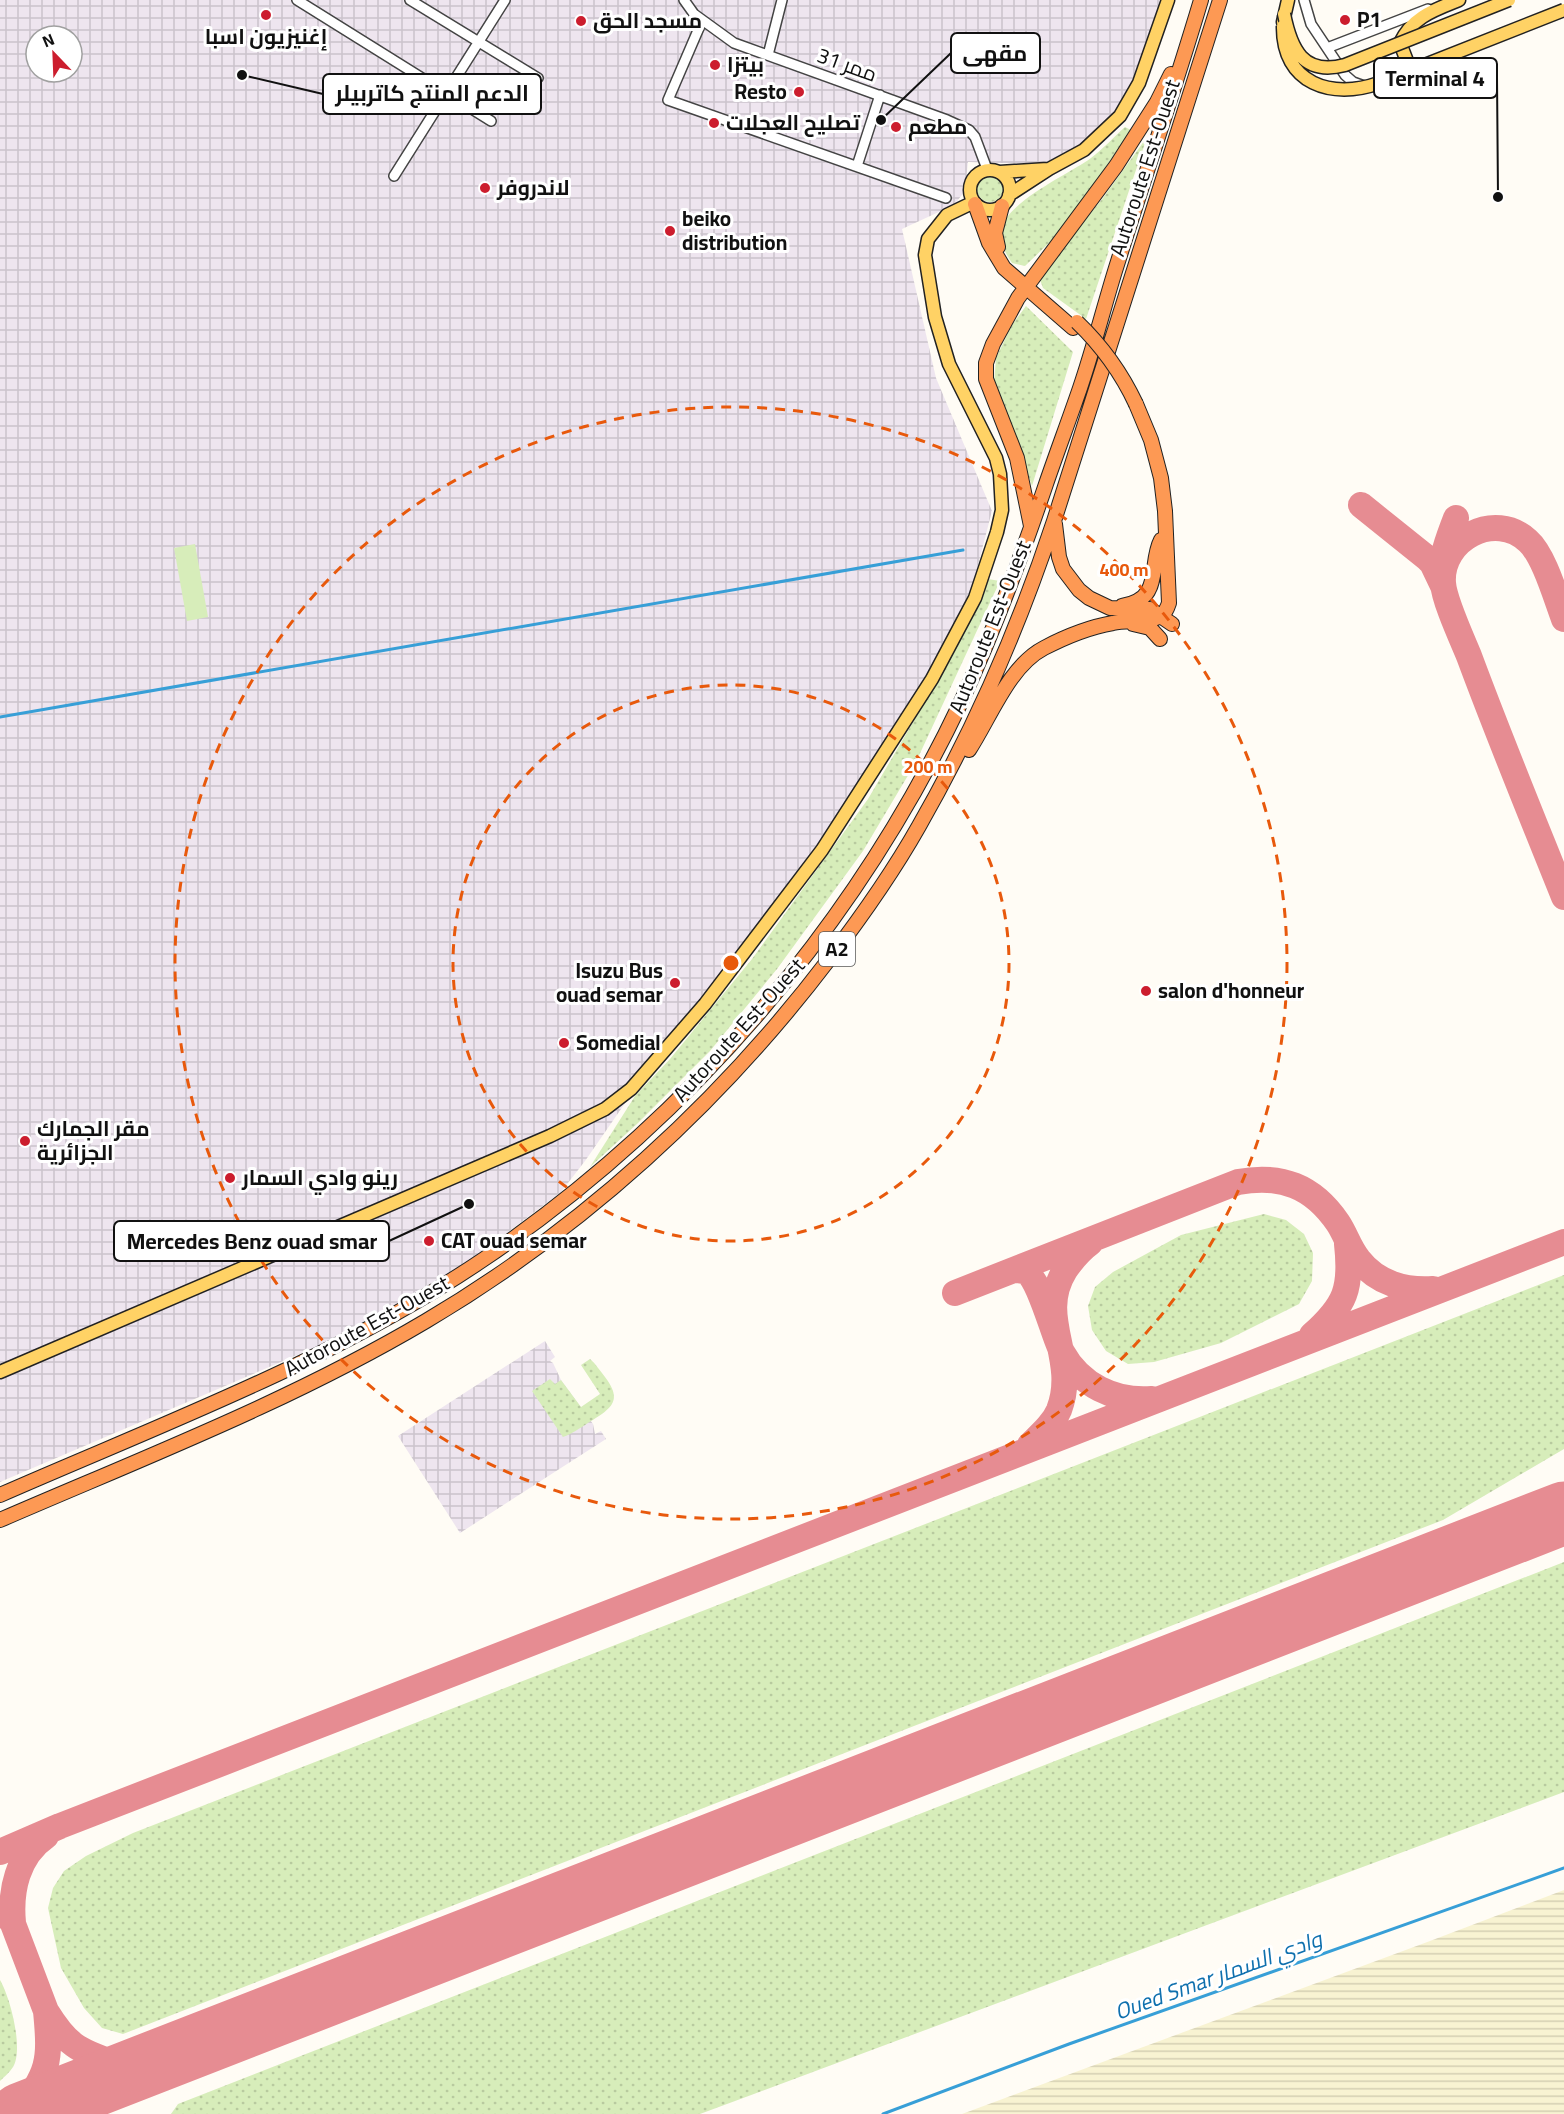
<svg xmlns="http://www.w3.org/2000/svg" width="1564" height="2114" viewBox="0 0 1564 2114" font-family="Georgia,Cairo,serif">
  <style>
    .industrial { fill: url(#industrial-grid); fill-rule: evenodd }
    .farmland { fill: url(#farmland-rules) }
    .grass { fill: url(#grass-dots) }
    .park { fill: #d7edba }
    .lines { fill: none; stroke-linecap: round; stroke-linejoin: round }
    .stream { stroke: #379fd7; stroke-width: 3 }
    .taxiway { stroke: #e68c92; stroke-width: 26 }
    .runway { stroke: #e68c92; stroke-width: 63 }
    .minor-casing { stroke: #444; stroke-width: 12 }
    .major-casing { stroke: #222; stroke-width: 15 }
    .highway-casing { stroke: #222; stroke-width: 16 }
    .minor { stroke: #fff; stroke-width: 9 }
    .major { stroke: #ffd265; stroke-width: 12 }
    .highway { stroke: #fd9954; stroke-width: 14 }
    .major-bridge-casing { stroke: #222; stroke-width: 15; stroke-linecap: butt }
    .highway-bridge-casing { stroke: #222; stroke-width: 16; stroke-linecap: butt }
    .major-bridge { stroke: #ffd265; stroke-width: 12 }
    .highway-bridge { stroke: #fd9954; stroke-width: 14 }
    .ring { fill: none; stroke: #e8590c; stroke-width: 3; stroke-dasharray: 10 8 }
    .poi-dot { fill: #cc1d2e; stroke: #fff; stroke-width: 2 }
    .labels { text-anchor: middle; stroke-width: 6; stroke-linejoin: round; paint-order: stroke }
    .shield { fill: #fff; stroke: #585858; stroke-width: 1.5 }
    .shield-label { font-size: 20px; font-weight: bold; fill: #111 }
    .poi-label { font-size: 21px; font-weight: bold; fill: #111; stroke: #fff; text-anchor: start }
    .street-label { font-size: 21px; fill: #111; stroke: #fff }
    .water-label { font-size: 22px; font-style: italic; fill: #0f70ae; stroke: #fff }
    .centre { fill: #e8590c; stroke: #fff; stroke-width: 3 }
    .ring-label { font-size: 18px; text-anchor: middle; font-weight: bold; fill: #e8590c; stroke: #fff; stroke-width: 6; stroke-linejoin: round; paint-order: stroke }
    .leader { fill: none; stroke: #111; stroke-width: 2 }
    .callout-dot { fill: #111; stroke: #fff; stroke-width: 2 }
    .callout { fill: #fff; stroke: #111; stroke-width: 2 }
    .callout-label { font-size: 22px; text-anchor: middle; font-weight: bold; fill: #111 }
  </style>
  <defs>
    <pattern id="industrial-grid" width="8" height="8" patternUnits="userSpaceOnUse" patternTransform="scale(1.5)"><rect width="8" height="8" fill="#eee5ef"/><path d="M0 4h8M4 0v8" fill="none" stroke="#cbc3cc"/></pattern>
    <pattern id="farmland-rules" width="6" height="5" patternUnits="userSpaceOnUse" patternTransform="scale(1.5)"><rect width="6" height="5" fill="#f8f3d2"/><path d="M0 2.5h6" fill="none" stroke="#d4cfb3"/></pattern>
    <pattern id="grass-dots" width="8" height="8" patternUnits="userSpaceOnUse" patternTransform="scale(1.5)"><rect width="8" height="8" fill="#d7edba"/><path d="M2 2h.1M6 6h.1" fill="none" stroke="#b8ca9f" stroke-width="1.8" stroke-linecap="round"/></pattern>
  </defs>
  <rect width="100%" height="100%" fill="#fffcf5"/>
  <path class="industrial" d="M0,0h1164l-22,69 -24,43 -26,26 -25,18 -30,8 -69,-2 -3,29 -11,14 -52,24 34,149 56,133 -19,73 -33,75 -58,93 -98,143 -102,126 -97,140 -24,31 -89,67 -88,52 -61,33 -323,138zM36,36h36v36h-36z
    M545,1341l10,16 -5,4 3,2 8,17 32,44 2,10 6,-3 5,8 -146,94 -62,-97z"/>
  <path class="farmland" d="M1564,1890v224h-602l468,-173z"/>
  <path class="grass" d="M1125,127l6,3 -43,63 -36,47 -27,26 -13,-3c-6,-9 -11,-17 -11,-29 -1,-30 69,-60 90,-76 12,-9 23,-21 34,-31z
    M1147,137l-61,182 -43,-31 -4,-11 64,-79z
    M977 189a13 13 0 1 1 26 0a13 13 0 1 1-26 0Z
    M1026,306l47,46 -41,134 -38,-102 2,-26 16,-33z
    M988,579l12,2 -84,181 -53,89 -86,118 -67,82 -72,72 -48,44 45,-71 35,-37 82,-100 116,-160 68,-116 42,-78z
    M1264,1214l22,6 18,14 9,19 -1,28 -13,23 -78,39 -67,19 -26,2 -22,-13 -14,-21 -4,-24 7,-19 18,-15 68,-37z
    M1564,1275v174l-121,71 -1320,514 -21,-6 -18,-20 -23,-40 -13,-60 5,-20 11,-17 22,-15 47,-23z
    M590,1359c6,5 10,12 15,18 19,25 5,32 -17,46 -8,5 -16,11 -25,14l-31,-46 18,-12 5,5 6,-4 20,27 19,-13 -19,-29z
    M1564,1562v230l-864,322h-529l7,-10z
    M0,1980c10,17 24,69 13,87 -3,5 -9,10 -13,14z"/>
  <path class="park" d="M195,544l13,73 -21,4 -13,-73z"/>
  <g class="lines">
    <path class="stream" d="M0,717l963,-167
      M883,2114l186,-70 495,-176"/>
    <path class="taxiway" d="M1361,505l66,53 5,5 11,23c-3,-29 3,-41 13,-68
      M1564,619c-8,-21 -20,-64 -36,-78 -33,-31 -88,-2 -85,42 1,17 19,56 26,73 30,81 63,161 95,241
      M1016,1270c0,0 8,1 9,1 15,8 28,64 37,81 18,33 53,50 90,47
      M955,1293l283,-111c43,-8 75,4 100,41 8,12 11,25 21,37 18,23 46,31 74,29
      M1312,1335c34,-30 40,-47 35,-91
      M1030,1445c11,-11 23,-21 29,-35 20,-52 -24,-92 6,-140 7,-10 14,-19 25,-27
      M1438,1562l61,-25 65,-41
      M0,1852l60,-26 1504,-584
      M7,1908l39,103
      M0,1909l13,14c-3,-32 4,-67 33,-87
      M17,2114c32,-42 34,-51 29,-103 21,34 31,39 68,52 12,5 14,7 27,4"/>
    <path class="runway" d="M21,2114l1543,-601"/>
    <g class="minor-casing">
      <path id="minor" d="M297,0l194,121
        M410,0l128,78
        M684,0l10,14 40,29 213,77 22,10 6,7 12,32
        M1304,0l7,24 34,51 8,7 11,4
        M702,21l-34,79 278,98
        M1327,48l101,-39
        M768,55l14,-55
        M857,166l23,-71
        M394,176l111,-176"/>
    </g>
    <g class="major-casing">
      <path id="major" d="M1283,22l5,-22
        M1410,69l-10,-26c12,-26 34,-33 59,-43
        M970 190a20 20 0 1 1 40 0a20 20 0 1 1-40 0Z
        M1000,172l48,-3
        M1009,195l40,-26 35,-19 36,-34 19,-33 29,-83
        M0,1372l550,-236 55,-27 26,-20 74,-85 117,-154 110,-171 43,-81 22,-66 5,-22 -2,-36 -4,-16 -47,-94 -14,-47 -10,-62 3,-16 19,-24 27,-13"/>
    </g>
    <g class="highway-casing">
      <path id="highway" d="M975,204l14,39 15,25 69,60
        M998,247l-3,-14 7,-27
        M1055,524l4,33 4,12 16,21 10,8 21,10 40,1 22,15
        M1031,526l-14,-68 -31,-79v-16l7,-19 25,-46 98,-132 41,-64 14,-28
        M1122,606c42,-7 26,-41 39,-66
        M1133,624l17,4 10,11
        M969,750c21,-32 40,-84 75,-102 21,-11 46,-21 69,-25 14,-3 33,0 46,-6 6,-3 8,-8 10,-14l-4,-92 -4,-33 -10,-38 -15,-36
        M0,1495c164,-72 335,-135 484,-236 205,-140 371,-333 477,-557 33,-71 60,-144 85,-218 11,-32 23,-64 34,-96 13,-38 23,-78 35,-117 28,-90 59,-180 86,-271
        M0,1520c143,-62 291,-119 426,-199 157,-93 294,-218 404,-363 32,-42 63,-86 89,-132 56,-98 100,-199 135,-305l166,-521"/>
    </g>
    <use href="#minor" class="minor"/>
    <use href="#major" class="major"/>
    <use href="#highway" class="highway"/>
    <g class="major-bridge-casing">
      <path id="major-bridge" d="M1284,14c7,35 19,62 61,51l164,-65
        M1283,26c-1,58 49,74 96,57l185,-73"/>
    </g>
    <g class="highway-bridge-casing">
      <path id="highway-bridge" d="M1077,322c25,24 44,50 59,82"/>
    </g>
    <use href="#major-bridge" class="major-bridge"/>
    <use href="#highway-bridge" class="highway-bridge"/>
  </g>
  <g class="ring">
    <circle cx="731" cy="963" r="278"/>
    <circle cx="731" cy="963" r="556"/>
  </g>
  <g class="poi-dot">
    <circle cx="266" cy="15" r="6"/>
    <circle cx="1345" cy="20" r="6"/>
    <circle cx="581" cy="21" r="6"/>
    <circle cx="715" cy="65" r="6"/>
    <circle cx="799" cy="92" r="6"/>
    <circle cx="714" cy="123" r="6"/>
    <circle cx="896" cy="127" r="6"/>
    <circle cx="485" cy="188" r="6"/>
    <circle cx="670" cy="231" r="6"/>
    <circle cx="675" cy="983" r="6"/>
    <circle cx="1146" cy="991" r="6"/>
    <circle cx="564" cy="1043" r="6"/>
    <circle cx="25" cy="1141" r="6"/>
    <circle cx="230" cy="1178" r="6"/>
    <circle cx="429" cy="1241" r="6"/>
  </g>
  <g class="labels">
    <rect class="shield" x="819" y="932" width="36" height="34" rx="4.5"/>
    <g class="shield-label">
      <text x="837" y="956">A2</text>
    </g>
    <g class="poi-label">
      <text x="1357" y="27">P1</text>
      <text x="593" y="28">مسجد الحق</text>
      <text x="266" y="44" text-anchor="middle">إغنيزيون اسبا</text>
      <text x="727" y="72">بيتزا</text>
      <text x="787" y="99" text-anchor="end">Resto</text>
      <text x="726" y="130">تصليح العجلات</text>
      <text x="908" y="134">مطعم</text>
      <text x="497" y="195">لاندروفر</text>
      <text x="682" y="226">beiko<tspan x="682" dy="24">distribution</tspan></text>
      <text x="663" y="978" text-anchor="end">Isuzu Bus<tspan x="663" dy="24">ouad semar</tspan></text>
      <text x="1158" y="998">salon d'honneur</text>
      <text x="576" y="1050">Somedial</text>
      <text x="37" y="1136">مقر الجمارك<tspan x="37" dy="24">الجزائرية</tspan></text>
      <text x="242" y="1185">رينو وادي السمار</text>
      <text x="441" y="1248">CAT ouad semar</text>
    </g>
    <g class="street-label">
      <text transform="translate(847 65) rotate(20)" y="7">ممر 31</text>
      <text transform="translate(1145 168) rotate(-72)" y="7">Autoroute Est-Ouest</text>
      <text transform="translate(990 627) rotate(-68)" y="7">Autoroute Est-Ouest</text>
      <text transform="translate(739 1030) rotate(-48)" y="7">Autoroute Est-Ouest</text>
      <text transform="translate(367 1326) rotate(-29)" y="7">Autoroute Est-Ouest</text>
    </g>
    <g class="water-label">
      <text transform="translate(1218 1975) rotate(-20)" y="8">Oued Smar وادي السمار</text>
    </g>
  </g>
  <circle cx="731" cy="963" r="9" class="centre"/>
  <g class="ring-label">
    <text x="1124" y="576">400 m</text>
    <text x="928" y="773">200 m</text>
  </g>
  <path class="leader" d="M881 120L951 53M1498 197L1497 78M242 75L323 94M469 1204L389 1241"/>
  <g class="callout-dot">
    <circle cx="881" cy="120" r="6"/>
    <circle cx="1498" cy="197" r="6"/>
    <circle cx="242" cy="75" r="6"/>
    <circle cx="469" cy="1204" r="6"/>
  </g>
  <g class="callout">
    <rect x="951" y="33" width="89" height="40" rx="6"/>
    <rect x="1374" y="58" width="123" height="40" rx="6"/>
    <rect x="323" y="74" width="218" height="40" rx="6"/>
    <rect x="114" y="1221" width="275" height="40" rx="6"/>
  </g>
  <g class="callout-label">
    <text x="995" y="61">مقهى</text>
    <text x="1435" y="86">Terminal 4</text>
    <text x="432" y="101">الدعم المنتج كاتربيلر</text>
    <text x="252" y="1249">Mercedes Benz ouad smar</text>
  </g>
  <g transform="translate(54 54) rotate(337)"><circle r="28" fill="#ffffff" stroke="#a0a0a0" stroke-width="1.5"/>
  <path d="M0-4.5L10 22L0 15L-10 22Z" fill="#cc1d2e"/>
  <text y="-9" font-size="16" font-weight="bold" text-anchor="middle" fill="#111111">N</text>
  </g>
</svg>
